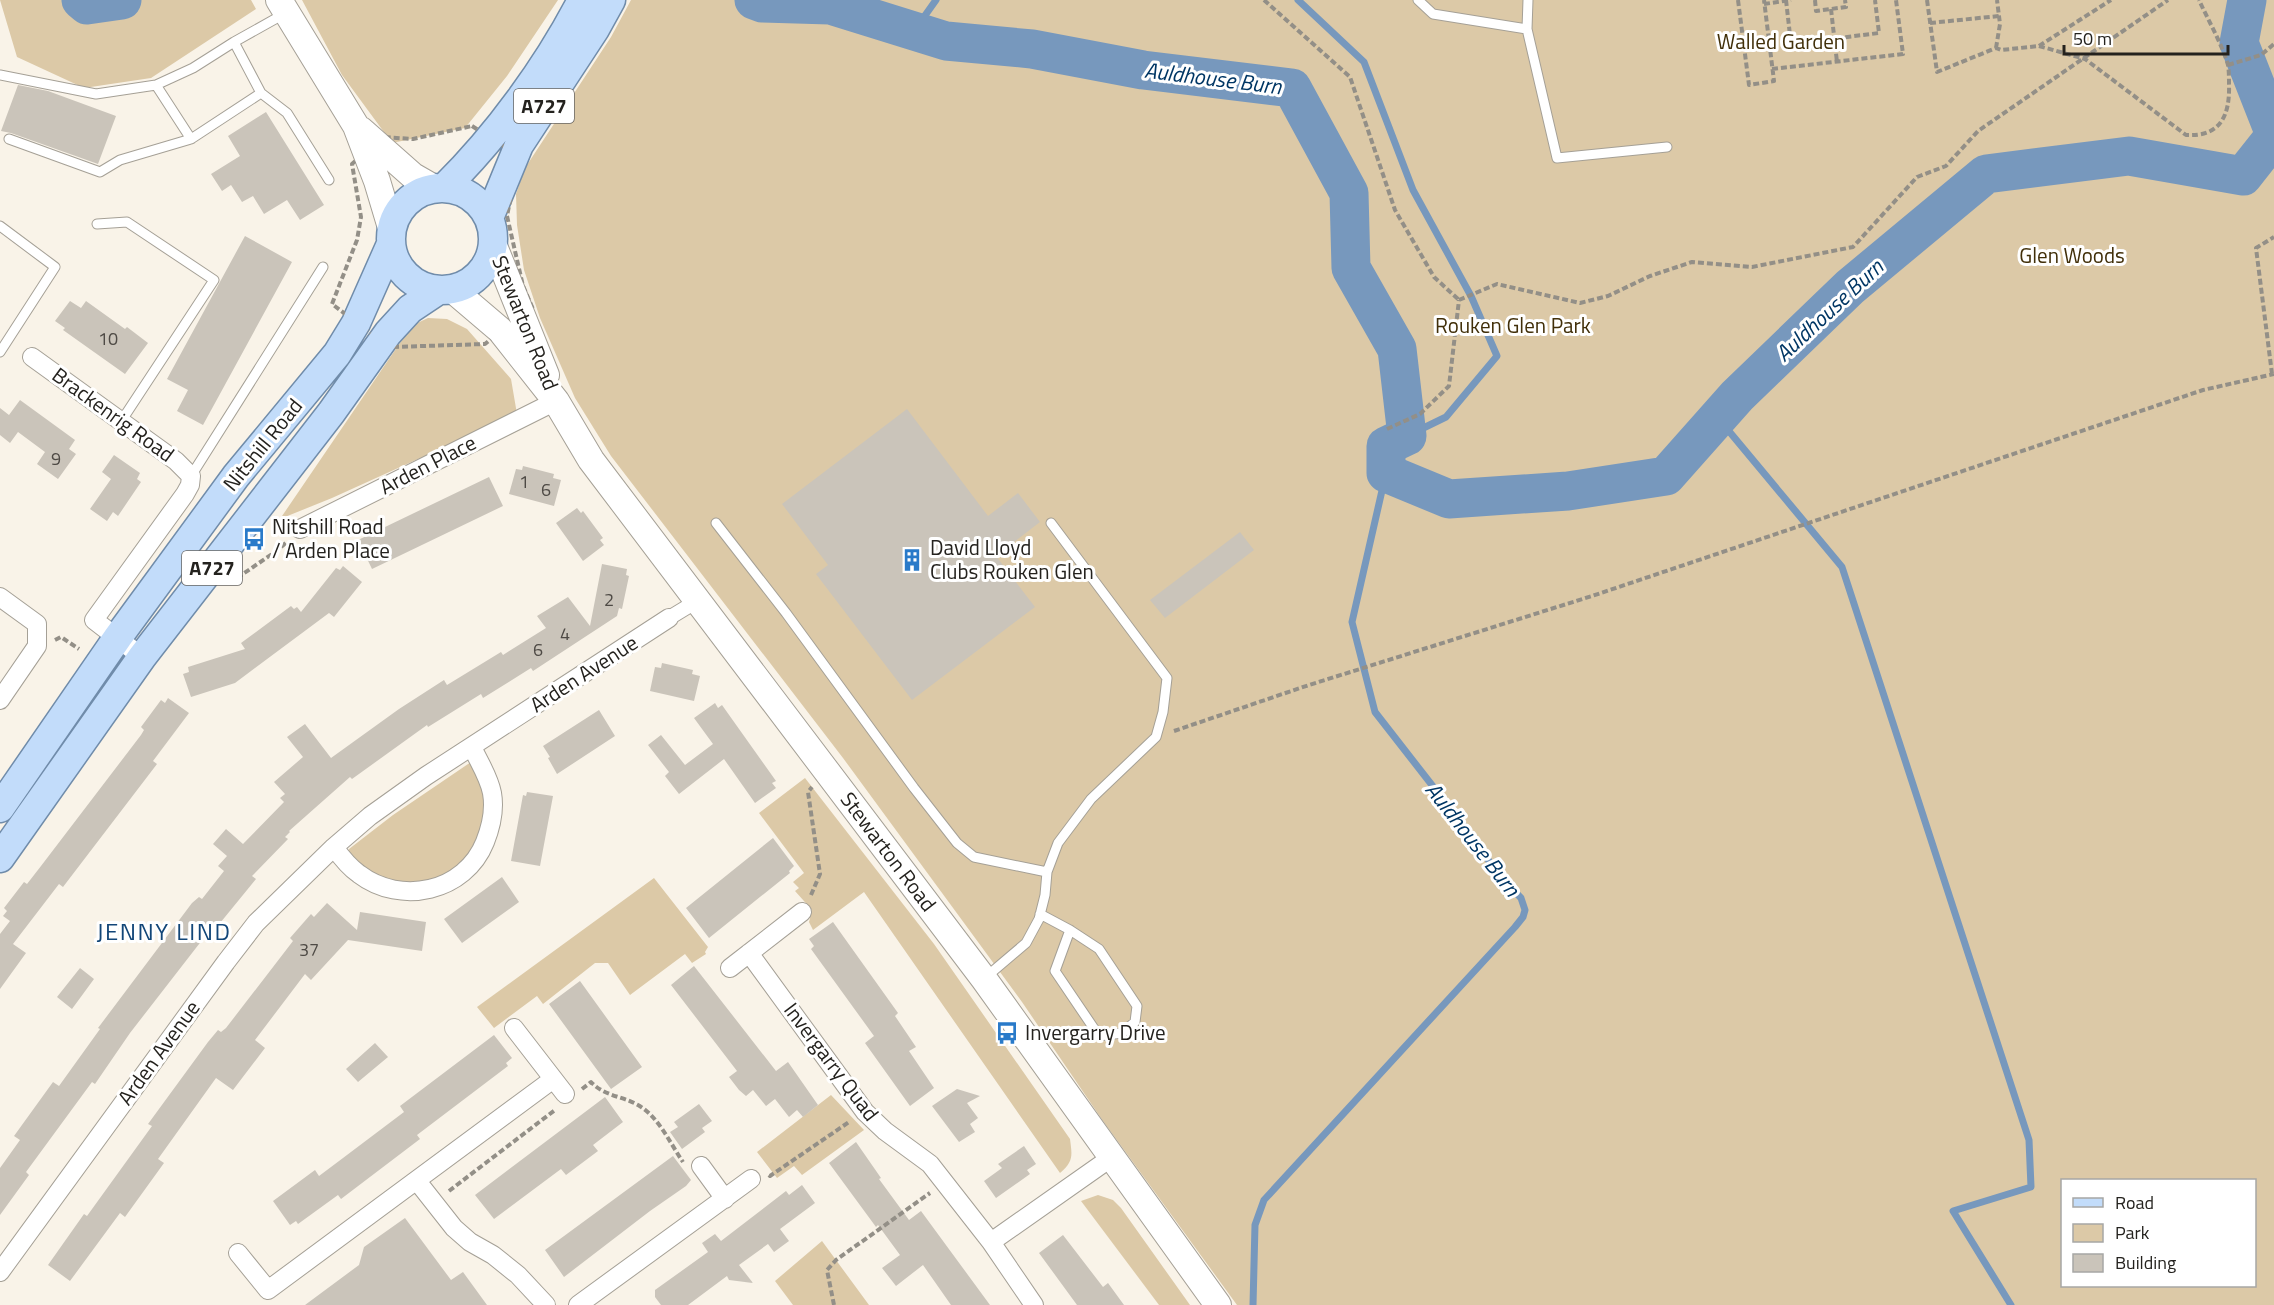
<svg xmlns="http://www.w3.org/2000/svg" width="2274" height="1305" viewBox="0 0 2274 1305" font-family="'Titillium Web',sans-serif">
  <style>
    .green { fill: #dcc9a7; fill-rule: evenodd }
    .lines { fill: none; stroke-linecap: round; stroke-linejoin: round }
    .stream { stroke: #7798bd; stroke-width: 7 }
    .river { stroke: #7798bd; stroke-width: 39 }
    .building { fill: #cac4ba }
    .service-casing { stroke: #a5a096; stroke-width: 11 }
    .pedestrian-casing { stroke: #a5a096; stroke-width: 16 }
    .minor-casing { stroke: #a5a096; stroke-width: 20 }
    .secondary-casing { stroke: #a5a096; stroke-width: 28 }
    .primary-casing { stroke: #708caa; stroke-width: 31 }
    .path { stroke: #938f87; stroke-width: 4; stroke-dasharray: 6 3; stroke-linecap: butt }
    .service { stroke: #fff; stroke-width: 9 }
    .pedestrian { stroke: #fff; stroke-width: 14 }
    .minor { stroke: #fff; stroke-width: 18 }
    .secondary { stroke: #fff; stroke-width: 26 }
    .primary { stroke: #c2dcfa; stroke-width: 28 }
    .labels { text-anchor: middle; stroke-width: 6; stroke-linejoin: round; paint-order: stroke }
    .number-label { font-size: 18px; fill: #4e4a45 }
    .shield { fill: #fff; stroke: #666462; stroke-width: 1.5 }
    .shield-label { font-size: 20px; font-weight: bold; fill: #24221e }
    .park-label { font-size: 21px; fill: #412f09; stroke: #fff }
    .street-label { font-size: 21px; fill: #24221e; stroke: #fff }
    .poi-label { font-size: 21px; fill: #24221e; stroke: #fff; text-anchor: start }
    .water-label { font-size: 22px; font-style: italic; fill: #003664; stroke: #fff }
    .quarter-label { font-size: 24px; letter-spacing: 1.5px; fill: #124678; stroke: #fff }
  </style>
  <rect width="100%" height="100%" fill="#f9f3e8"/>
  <path class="green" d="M0,0h251l5,9 -105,69 -67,10 -67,-31z
    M302,0h256l-51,76 -42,52 -73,15 -50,-68z
    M631,0h1643v1305h-1037l-134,-184 -81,-119 -179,-244 -232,-302 -36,-58 -35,-80 -16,-48 -7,-45 -1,-31 9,-26 86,-131zM2062,1180h192v106h-192z
    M428,318l19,1 20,10 44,50 6,35 -185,84 -52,21 126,-185 9,-10z
    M471,762c7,12 12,24 14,38 6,55 -50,95 -100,81 -13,-4 -27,-18 -38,-26l2,-6 44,-34z
    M805,778l129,166 136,195c2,16 4,22 -10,34l-196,-281 -51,38 -4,-8 3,-12 -17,-19 4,-3 -6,-6 11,-9 -45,-60z
    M654,878l54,69 -3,5 1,2 -14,9 -7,-9 -55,41 -22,-32h-13l-52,41 -6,-8 -43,32 -17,-21z
    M831,1095l33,35 -62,45 -8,-9 -17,12 -20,-26z
    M1098,1195l15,5 8,8 69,97h-31l-78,-104z
    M822,1241l47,64h-76l-18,-24z"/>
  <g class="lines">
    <path class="stream" d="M1298,0l66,62 49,128 58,106 26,60 -51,61 -39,19
      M914,31l22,-31
      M1718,418l124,149 187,573 2,47 -78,24 58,94
      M1253,1305l2,-80 9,-25 251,-273 8,-10 2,-7 -4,-12 -26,-27 -14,-23 -106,-136 -23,-90 34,-149"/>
    <path class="river" d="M81,0l6,5 35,-5
      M754,0l8,3 68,2 116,36 86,8 111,21 149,18 57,105 2,75 46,81 10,87 -21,10v27l63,26 119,-8 98,-15 71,-80 113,-109 136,-113 143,-18 114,20 31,-39
      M2247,0l-8,43 35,89"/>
  </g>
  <path class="building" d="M18,85l30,6 68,25 -18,48 -87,-31 -10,-2z
    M266,112l58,93 -24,15 -13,-20 -23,14 -11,-18 -11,6 -11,-17 -9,6 -11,-17 29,-18 -12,-20z
    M245,236l47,26 -89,163 -26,-14 11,-21 -21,-11z
    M70,301l11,7 5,-7 39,28 2,-2 21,16 -23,31 -62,-44 2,-2 -10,-7z
    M20,400l55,40 -6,9 7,5 -18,25 -21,-15 8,-12 -27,-20 -8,11 -10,-8v-27l9,7z
    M907,409l81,107 30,-23 22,29 -44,34 39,51 -123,93 -96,-126 12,-9 -46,-61z
    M114,455l26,18 -3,6 4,3 -23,34 -5,-4 -6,9 -17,-12 21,-30 -9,-7z
    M523,466l31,8 -1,4 8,2 -7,26 -45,-12 7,-25 6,1z
    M489,477l14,29 -131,63 -14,-29z
    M577,508l4,5 2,-2 20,27 -3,2 4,5 -21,16 -27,-38z
    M1240,532l14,18 -89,68 -15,-18z
    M602,564l25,5 -1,6 3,1 -7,33 -3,-1 -2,8 -84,55 -2,-3 -48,30 -2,-4 -53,33 -1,-2 -75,54 -2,-2 -61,54 1,1 -5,5 3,2 -36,37 4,3 -40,49 -3,-2 -83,107 -35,51 -3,-2 -66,90 3,3 -29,40v-47l20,-28 -6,-4 39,-54 6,4 41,-57 -2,-1 94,-125 7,-6 3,2 22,-28 -6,-5 9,-10 -14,-12 13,-15 17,15 41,-42 -4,-4 5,-4 -11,-12 29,-25 -16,-20 18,-13 26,34 68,-49 45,-29 3,5 54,-33 2,3 43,-27 -9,-12 31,-19 22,29z
    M343,566l19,16 -28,35 -5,-4 -94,70 -44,14 -8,-23 6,-2 -1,-5 57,-18 -4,-6 50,-37 3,3 3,-2 4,5 35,-44 4,2z
    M662,663l31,7 -1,4 8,2 -6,25 -44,-10 5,-24 6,1z
    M168,698l21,15 -36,48 4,3 -94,123 -4,-3 -46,60 13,9 -26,36v-55l10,-13 -7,-5 4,-5 -3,-3 20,-26 3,2 14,-18 100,-131 3,-5 -3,-3 20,-27 4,3z
    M715,703l3,5 4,-3 54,76 -4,2 4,5 -21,15 -31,-44 -45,35 -14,-18 4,-4 -21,-27 13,-10 24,30 28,-21 -19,-26z
    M599,710l16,26 -58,38 -9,-16 2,-1 -7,-11z
    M527,792l26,4 -13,70 -29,-5 12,-66 3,1z
    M773,838l21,28 -5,5 1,2 -81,65 -23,-30z
    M502,877l17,25 -57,41 -18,-24z
    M327,903l30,27 3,-18 66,10 -4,29 -74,-11 -37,40 -6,-6 -50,66 10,8 -32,42 -17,-12 -58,81 6,4 -39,54 -5,-4 -50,68 -22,-16 36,-51 3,2 65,-90 -4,-2 60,-82 10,-12 3,2 5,-4 67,-87 -3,-3 21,-24 3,3z
    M833,922l65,91 -3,3 21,31 -7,4 25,37 -24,18 -45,-63 9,-7 -63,-87 3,-3 -5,-7z
    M694,966l82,105 12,-9 30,43 -15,12 -6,-7 -8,7 -14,-18 -9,7 -13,-16 -7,6 -7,-6 -10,-13 8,-6 -66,-86z
    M80,968l14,11 -22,30 -15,-12z
    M580,981l62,86 -31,22 -62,-85z
    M494,1035l18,23 -6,5 2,3 -91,69 3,4 -79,60 -3,-4 -40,29 -2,-3 -6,4 -17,-24 42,-31 4,6 24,-18 61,-46 -4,-6z
    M375,1043l13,14 -30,25 -12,-13z
    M957,1089l23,7 -13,7 11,15 -8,6 5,8 -16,10 -27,-36z
    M605,1097l18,25 -30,23 5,6 -32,24 -5,-6 -67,50 -19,-24z
    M699,1104l13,17 -10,7 3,4 -23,17 -12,-17 8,-5 -4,-5z
    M856,1142l25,36 -2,1 30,41 12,-9 69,94h-39l-28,-40 -27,21 -14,-18 18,-13 -22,-30 -2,2 -47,-64z
    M1024,1146l12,18 -9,6 3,4 -34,24 -12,-17 18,-13 -4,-4z
    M673,1156l18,24 -5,6 -36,25 -86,66 -19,-27z
    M802,1185l13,18 -35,26 9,12 -15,11 -6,-8 -29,21 14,18 -24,-3 -2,-4 -39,29h-27l-6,-8v-7l53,-38 -6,-9 13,-9 6,7 65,-50 3,4z
    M405,1218l46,62 12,-8 24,33h-182l54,-40 5,-18z
    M1063,1235l40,52 5,-4 16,22h-47l-38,-52z"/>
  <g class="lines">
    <g class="service-casing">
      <path id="service" d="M1418,0l15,14 94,15 30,129 110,-11
        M1527,29l1,-29
        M0,75l96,19 60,-9 37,-17 41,-26 50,-28
        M156,85l35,54 70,-46 -27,-51
        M261,93l26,20 42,67
        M9,139l91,33 20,-12 71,-21
        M97,224l30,-2 87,58 -92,140
        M0,226l55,41 -55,85
        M191,476l132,-209
        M716,523l70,90 128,175 43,55 17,14 73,15
        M1040,914l30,16 29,19 38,57 -2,16 -13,11 -23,3 -44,-65 15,-41
        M986,977l40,-34 13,-24 6,-24 2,-23 11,-29 33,-44 65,-62 7,-25 4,-34 -116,-155"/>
    </g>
    <g class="pedestrian-casing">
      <path id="pedestrian" d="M669,618l28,-17"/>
    </g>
    <g class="minor-casing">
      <path id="minor" d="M32,357l144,104 15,15 -1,9 -5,9 -91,126 48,37
        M300,529l256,-128
        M0,597l37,27v22l-37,54
        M334,847c7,10 15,20 25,27 42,32 106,18 126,-32 6,-15 10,-32 7,-49 -3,-16 -13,-31 -20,-46
        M749,953l116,159 20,19 45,33 61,78
        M730,968l72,-56
        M514,1028l51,66
        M701,1166l24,33
        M417,1181l37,47 16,14 23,13 25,20 28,30
        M238,1253l30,37 284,-210
        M0,1272l226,-310 30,-39 78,-76 36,-31 56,-40 243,-158
        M578,1305l173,-126
        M1034,1305l-43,-63 121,-85"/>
    </g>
    <g class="secondary-casing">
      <path id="secondary" d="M279,0l77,126 21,55 15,50
        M361,130l52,46 21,12
        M494,246l52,129
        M453,290l47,40 56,71 35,59 393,519 234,326"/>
    </g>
    <g class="primary-casing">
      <path id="primary" d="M391 239a51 51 0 1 1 102 0a51 51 0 1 1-102 0Z
        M444,188c53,-52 104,-122 138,-188
        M489,218l30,-73 76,-116 16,-29
        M0,808l118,-171 118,-161 101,-122 19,-31 35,-79
        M0,858l142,-201 189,-244 57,-80 22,-24 27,-18"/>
    </g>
    <path class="path" d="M1264,0l86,77 45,133 39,67 25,23
      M1738,0l11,85 25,-4 -10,-81
      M1786,0l5,44 88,-11 -4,-33
      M1815,0l1,11 30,-4 -1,-7
      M1927,0l10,72 59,-24 5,2 38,-4 72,-46
      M1764,4l27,-4
      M1831,9l6,53
      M1930,23l69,-7
      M2039,46l46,13 101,76c35,2 44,-20 43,-51 0,-6 0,-13 -1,-19 -6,-21 -20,-45 -29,-65
      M1996,48l4,-24 -3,-24
      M2228,65l33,-10 13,-11
      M1772,69l131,-15 -7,-54
      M472,126l47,30 -12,60 16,70 10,23 -12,4 -36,31 -92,3 -11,-5 -50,-38 25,-64 4,-23 -9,-53 29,-27 32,2z
      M1459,300l38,-16 83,19 28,-7 42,-20 42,-14 60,5 101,-20 64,-70 29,-11 32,-35 190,-131
      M2272,374l-16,-126 18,-11
      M1387,429l33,-15 29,-28 10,-86
      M237,578l38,-26 12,-10
      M55,640l6,-3 18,12
      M1174,731l135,-46 283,-89 611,-206 71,-16
      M811,895l9,-21 -12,-82 4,-5
      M582,1089l9,-7c13,14 31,14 47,23 20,11 32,38 45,57
      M769,1175l1,1 79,-54
      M449,1191l106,-81
      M834,1305l-7,-35 9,-10 94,-67"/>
    <use href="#service" class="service"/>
    <use href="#pedestrian" class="pedestrian"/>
    <use href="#minor" class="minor"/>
    <use href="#secondary" class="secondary"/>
    <use href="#primary" class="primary"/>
  </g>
  <defs>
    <g id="bus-bare" transform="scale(1.8)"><path d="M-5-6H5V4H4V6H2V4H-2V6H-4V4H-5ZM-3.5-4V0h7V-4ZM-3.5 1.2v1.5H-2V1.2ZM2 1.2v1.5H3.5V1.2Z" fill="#297ac9" stroke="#fff" stroke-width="2.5" paint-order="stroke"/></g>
    <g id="building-bare" transform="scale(1.8)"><path d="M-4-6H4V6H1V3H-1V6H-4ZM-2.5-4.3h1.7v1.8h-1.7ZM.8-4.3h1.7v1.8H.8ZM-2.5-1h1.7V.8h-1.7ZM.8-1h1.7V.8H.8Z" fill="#297ac9" stroke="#fff" stroke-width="2.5" paint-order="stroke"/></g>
  </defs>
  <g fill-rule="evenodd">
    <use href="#bus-bare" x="254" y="539"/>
    <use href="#building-bare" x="912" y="560"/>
    <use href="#bus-bare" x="1007" y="1033"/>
  </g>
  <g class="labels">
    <g class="number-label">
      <text x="108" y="345">10</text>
      <text x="56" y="465">9</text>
      <text x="524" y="488">1</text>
      <text x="546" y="496">6</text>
      <text x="609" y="606">2</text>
      <text x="565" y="640">4</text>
      <text x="538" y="656">6</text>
      <text x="309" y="956">37</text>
    </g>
    <g class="shield">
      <rect x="514" y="89" width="60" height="34" rx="4.5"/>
      <rect x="182" y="551" width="60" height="34" rx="4.5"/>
    </g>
    <g class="shield-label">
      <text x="544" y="113">A727</text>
      <text x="212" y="575">A727</text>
    </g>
    <g class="park-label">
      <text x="1781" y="49">Walled Garden</text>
      <text x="2072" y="263">Glen Woods</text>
      <text x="1513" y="333">Rouken Glen Park</text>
    </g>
    <g class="street-label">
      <text transform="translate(525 323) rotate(68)" y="7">Stewarton Road</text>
      <text transform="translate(113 415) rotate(36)" y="7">Brackenrig Road</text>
      <text transform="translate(263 445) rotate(-51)" y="7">Nitshill Road</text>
      <text transform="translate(428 465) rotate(-27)" y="7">Arden Place</text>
      <text transform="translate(584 674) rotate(-33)" y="7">Arden Avenue</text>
      <text transform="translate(888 852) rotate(53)" y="7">Stewarton Road</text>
      <text transform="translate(159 1053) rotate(-54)" y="7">Arden Avenue</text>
      <text transform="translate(831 1062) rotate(53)" y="7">Invergarry Quad</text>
    </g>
    <g class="poi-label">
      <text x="272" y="534">Nitshill Road<tspan x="272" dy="24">/ Arden Place</tspan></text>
      <text x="930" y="555">David Lloyd<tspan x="930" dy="24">Clubs Rouken Glen</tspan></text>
      <text x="1025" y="1040">Invergarry Drive</text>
    </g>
    <g class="water-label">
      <text transform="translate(1213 78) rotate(7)" y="8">Auldhouse Burn</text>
      <text transform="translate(1829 310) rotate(-43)" y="8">Auldhouse Burn</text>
      <text transform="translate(1473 839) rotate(52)" y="8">Auldhouse Burn</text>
    </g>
    <g class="quarter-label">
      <text x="164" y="940">JENNY LIND</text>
    </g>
  </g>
  <rect x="2061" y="1179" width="195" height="108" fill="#ffffff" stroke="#a7a7a5" stroke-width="1.5"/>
  <rect x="2073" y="1198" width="30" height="9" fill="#c2dcfa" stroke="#a7a7a5" stroke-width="1.5"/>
  <text x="2115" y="1209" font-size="18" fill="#24221e">Road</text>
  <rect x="2073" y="1224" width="30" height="18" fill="#dcc9a7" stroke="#a7a7a5" stroke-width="1.5"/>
  <text x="2115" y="1239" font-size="18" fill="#24221e">Park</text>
  <rect x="2073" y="1254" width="30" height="18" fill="#cac4ba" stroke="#a7a7a5" stroke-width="1.5"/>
  <text x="2115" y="1269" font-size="18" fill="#24221e">Building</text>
  <path d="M2064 45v9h164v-9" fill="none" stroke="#24221e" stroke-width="3"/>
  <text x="2073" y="45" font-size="18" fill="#24221e" stroke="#ffffff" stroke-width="4.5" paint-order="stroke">50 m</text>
</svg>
